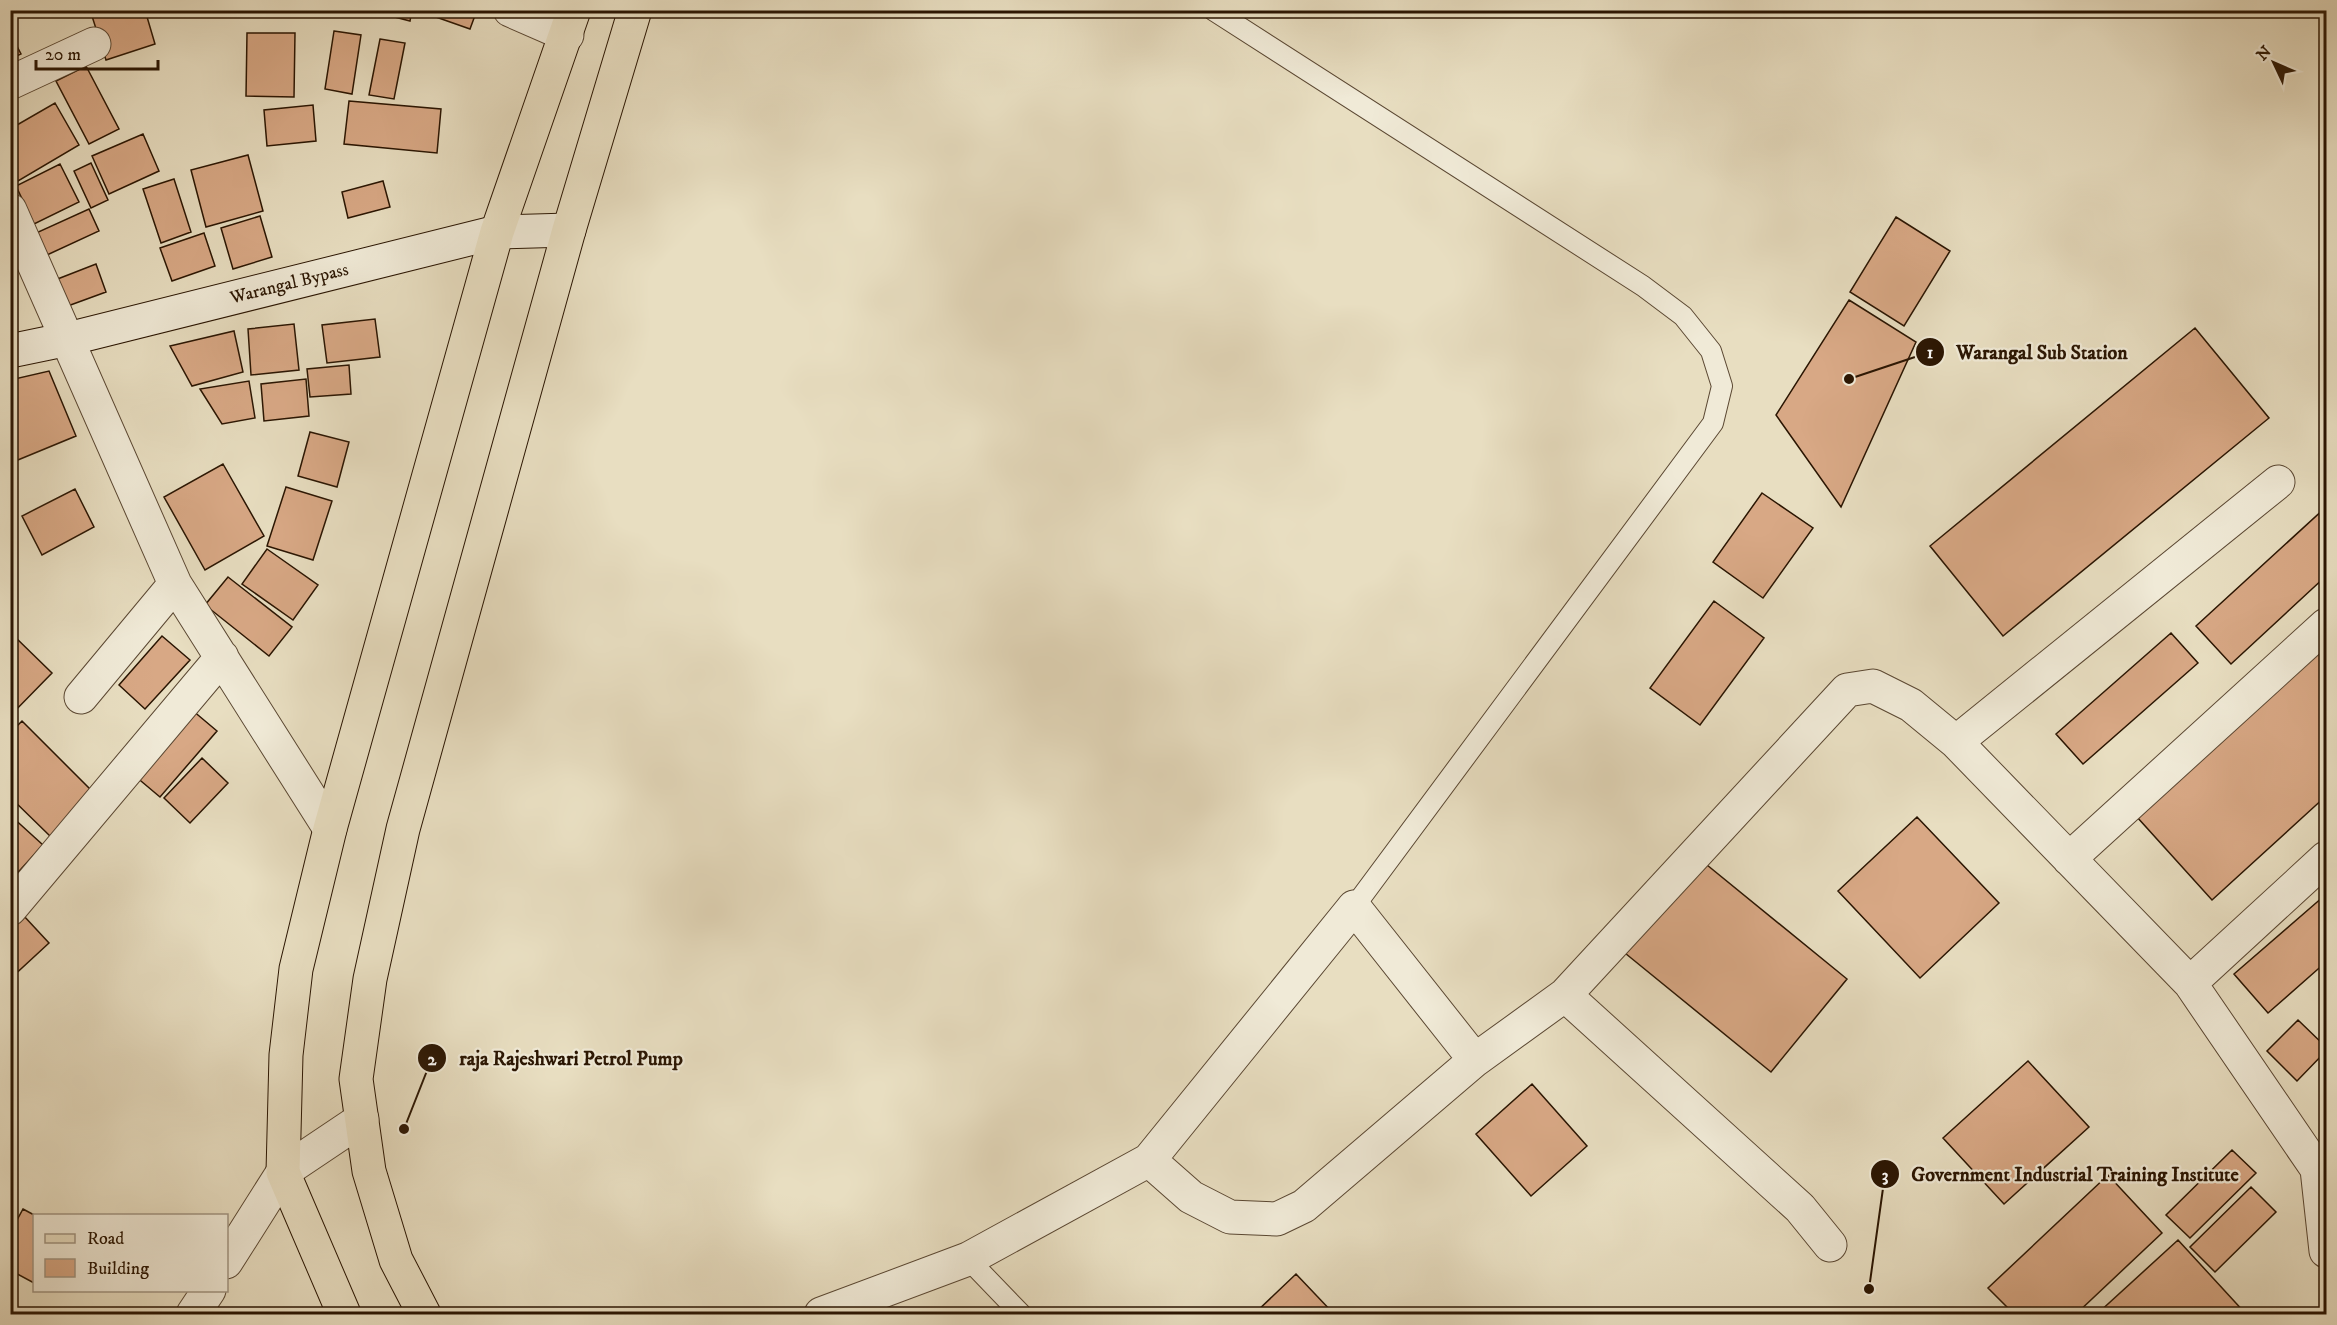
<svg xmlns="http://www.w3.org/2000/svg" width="2337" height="1325" viewBox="0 0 2337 1325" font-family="'IM FELL DW Pica',serif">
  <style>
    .building { fill: #d8a885; stroke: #2a1502; stroke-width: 1.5 }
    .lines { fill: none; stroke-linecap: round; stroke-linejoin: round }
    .lane-casing { stroke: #5a4732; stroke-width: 22 }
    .street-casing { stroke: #5a4732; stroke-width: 35 }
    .secondary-casing { stroke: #2a1502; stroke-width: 35 }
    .primary-casing { stroke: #2a1502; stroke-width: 35 }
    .lane { stroke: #f0ead7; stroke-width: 20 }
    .street { stroke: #f0ead7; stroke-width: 33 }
    .secondary { stroke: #f0ead7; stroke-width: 33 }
    .primary { stroke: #e8dec1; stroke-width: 33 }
    .labels { text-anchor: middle; stroke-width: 4.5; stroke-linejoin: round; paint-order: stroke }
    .street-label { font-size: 18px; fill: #2a1502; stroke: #f0ead7 }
    .leader { fill: none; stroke: #2a1502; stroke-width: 2 }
    .callout-dot { fill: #2a1502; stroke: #f0ead7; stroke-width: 2 }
    .mark-label { font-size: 18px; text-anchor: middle; font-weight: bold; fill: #fff }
    .callout-label { font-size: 20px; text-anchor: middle; font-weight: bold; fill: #2a1502; stroke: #f0ead7; stroke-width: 4.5; stroke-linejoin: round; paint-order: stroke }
  </style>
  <rect width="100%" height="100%" fill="#e8dec1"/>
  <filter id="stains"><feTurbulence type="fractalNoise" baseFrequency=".00333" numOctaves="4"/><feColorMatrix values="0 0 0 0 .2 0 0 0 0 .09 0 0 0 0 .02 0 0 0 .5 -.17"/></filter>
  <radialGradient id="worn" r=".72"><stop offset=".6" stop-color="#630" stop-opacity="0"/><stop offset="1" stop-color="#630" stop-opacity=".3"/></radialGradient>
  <path class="building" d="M100,10h45l10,34 -49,16 -15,-47z
    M368,10h44l-2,11z
    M435,10h42l-7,19 -37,-13z
    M334,31l27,4 -9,59 -27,-5z
    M10,33l11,21 -11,5z
    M247,33h48l-1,64 -48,-1z
    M380,39l25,4 -11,56 -25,-4z
    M86,66l33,63 -30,15 -33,-63z
    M349,101l92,8 -4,44 -93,-9z
    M55,103l24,42 -61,36 -8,-14v-38z
    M313,105l3,36 -49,5 -3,-36z
    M143,134l16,37 -50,23 -17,-38z
    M248,155l15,56 -57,16 -15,-57z
    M91,163l17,37 -17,8 -17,-37z
    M60,164l19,38 -45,22 -18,-38z
    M174,179l17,53 -30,11 -18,-54z
    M383,181l7,26 -42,11 -6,-26z
    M89,209l10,22 -52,24 -11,-22z
    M260,216l12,41 -39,12 -12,-41z
    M1896,217l54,34 -46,75 -54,-34z
    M204,233l11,33 -43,15 -12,-33z
    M96,264l10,28 -41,15 -10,-27z
    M1849,300l67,42 -75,165 -65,-92z
    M375,319l5,38 -53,6 -5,-38z
    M294,324l5,46 -48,5 -3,-46z
    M2195,328l74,90 -266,218 -73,-90z
    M234,331l9,41 -51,14 -22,-40z
    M349,365l2,29 -41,3 -3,-28z
    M49,371l27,65 -63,26 -3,-5v-77z
    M306,379l3,37 -45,5 -3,-37z
    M249,381l6,37 -33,6 -22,-35z
    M310,432l39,10 -12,45 -39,-11z
    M223,464l41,72 -59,34 -41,-73z
    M286,487l46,14 -19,59 -46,-14z
    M75,489l19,38 -52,28 -20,-39z
    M1762,493l51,35 -50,70 -50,-36z
    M2326,507v69l-95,88 -35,-38z
    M267,549l51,36 -25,35 -51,-36z
    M228,577l64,50 -23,29 -64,-51z
    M1714,601l50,37 -64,87 -50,-37z
    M2171,633l27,30 -115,101 -27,-30z
    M13,635l39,38 -42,43v-78z
    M162,636l28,24 -45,49 -26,-24z
    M2326,646v150l-114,104 -75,-83z
    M192,710l25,21 -57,66 -25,-21z
    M22,721l73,73 -44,43 -41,-40v-64z
    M202,758l26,25 -38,40 -26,-25z
    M10,815l33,30 -32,35 -1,-1z
    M1917,817l82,86 -79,75 -82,-87z
    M1696,856l151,123 -76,93 -151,-123z
    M2324,896l2,3v63l-58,51 -34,-39z
    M23,915l26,28 -39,36v-53z
    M2298,1020l28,27v4l-29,30 -30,-30z
    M2028,1061l61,66 -85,77 -61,-66z
    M1532,1084l55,62 -56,50 -55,-62z
    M2232,1150l24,23 -66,65 -24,-23z
    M2108,1175l54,58 -86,81h-62l-26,-26z
    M2251,1187l25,25 -61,60 -25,-25z
    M23,1209l13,7 -2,67 -24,-13v-37z
    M2178,1240l68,74h-149z
    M1296,1274l38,40h-80z"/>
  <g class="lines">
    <g class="lane-casing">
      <path id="lane" d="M1213,10l430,276 40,30 28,35 11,35 -9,37 -359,484
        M968,1259l53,55"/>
    </g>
    <g class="street-casing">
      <path id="street" d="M510,10l57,25
        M10,83l84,-39
        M10,210l165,374 155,245
        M81,697l94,-113
        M1956,742l322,-260
        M2069,859l257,-234
        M10,909l212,-252
        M2190,983l136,-125
        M1565,995l282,-305 26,-4 38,19 45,37 234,241 127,186
        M2326,1159l-9,10 9,82
        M1149,1160l42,37 39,20 47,2 27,-13 171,-146 90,-65 235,213 30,37
        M226,1262l57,-90 79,-53
        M193,1314l16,-24
        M821,1314l147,-55 181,-99 205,-253 121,153"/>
    </g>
    <g class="secondary-casing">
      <path id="secondary" d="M10,351l58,-12 429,-107 72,-2"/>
    </g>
    <g class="primary-casing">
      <path id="primary" d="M344,1314l-61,-142 3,-117 10,-86 34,-140 167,-597 77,-222
        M424,1314l-28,-54 -27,-89 -13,-92 14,-100 33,-150 166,-599 66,-220"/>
    </g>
    <use href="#lane" class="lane"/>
    <use href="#street" class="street"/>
    <use href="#secondary" class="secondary"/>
    <use href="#primary" class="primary"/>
  </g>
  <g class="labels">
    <g class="street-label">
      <text transform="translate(289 283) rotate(-14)" y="6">Warangal Bypass</text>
    </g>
  </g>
  <path class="leader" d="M1849 379L1930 352M404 1129L432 1058M1869 1289L1885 1174"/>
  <g class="callout-dot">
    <circle cx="1849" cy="379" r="6"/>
    <circle cx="404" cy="1129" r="6"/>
    <circle cx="1869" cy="1289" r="6"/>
    <circle cx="1930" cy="352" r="15"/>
    <circle cx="432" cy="1058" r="15"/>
    <circle cx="1885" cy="1174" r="15"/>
  </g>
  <g class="mark-label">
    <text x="1930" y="358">1</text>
    <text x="432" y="1065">2</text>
    <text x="1885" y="1181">3</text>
  </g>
  <g class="callout-label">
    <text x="2042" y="359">Warangal Sub Station</text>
    <text x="571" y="1065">raja Rajeshwari Petrol Pump</text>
    <text x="2075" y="1181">Government Industrial Training Institute</text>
  </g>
  <rect width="2337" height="1325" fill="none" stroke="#e8dec1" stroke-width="36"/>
  <rect x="12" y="12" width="2313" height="1301" fill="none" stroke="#2a1502" stroke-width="3"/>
  <rect x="18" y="18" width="2301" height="1289" fill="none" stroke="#2a1502" stroke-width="1.5"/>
  <rect x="33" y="1214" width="195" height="78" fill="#f0ead7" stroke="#a19582" stroke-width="1.5"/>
  <rect x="45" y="1234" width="30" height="9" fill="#e8dec1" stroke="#a19582" stroke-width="1.5"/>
  <text x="87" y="1244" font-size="18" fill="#2a1502">Road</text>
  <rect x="45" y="1259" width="30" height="18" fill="#d8a885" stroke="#a19582" stroke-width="1.5"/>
  <text x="87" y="1274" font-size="18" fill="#2a1502">Building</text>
  <g transform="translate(2274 63) rotate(314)" stroke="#f0ead7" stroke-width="4.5" paint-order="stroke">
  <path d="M0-4.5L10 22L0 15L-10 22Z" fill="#2a1502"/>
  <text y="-9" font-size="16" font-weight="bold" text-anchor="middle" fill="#2a1502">N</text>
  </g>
  <path d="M36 60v9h122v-9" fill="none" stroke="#2a1502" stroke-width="3"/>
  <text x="45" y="60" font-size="18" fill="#2a1502" stroke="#f0ead7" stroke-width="4.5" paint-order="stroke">20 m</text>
  <rect width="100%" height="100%" filter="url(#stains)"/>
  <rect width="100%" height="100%" fill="url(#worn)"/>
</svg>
